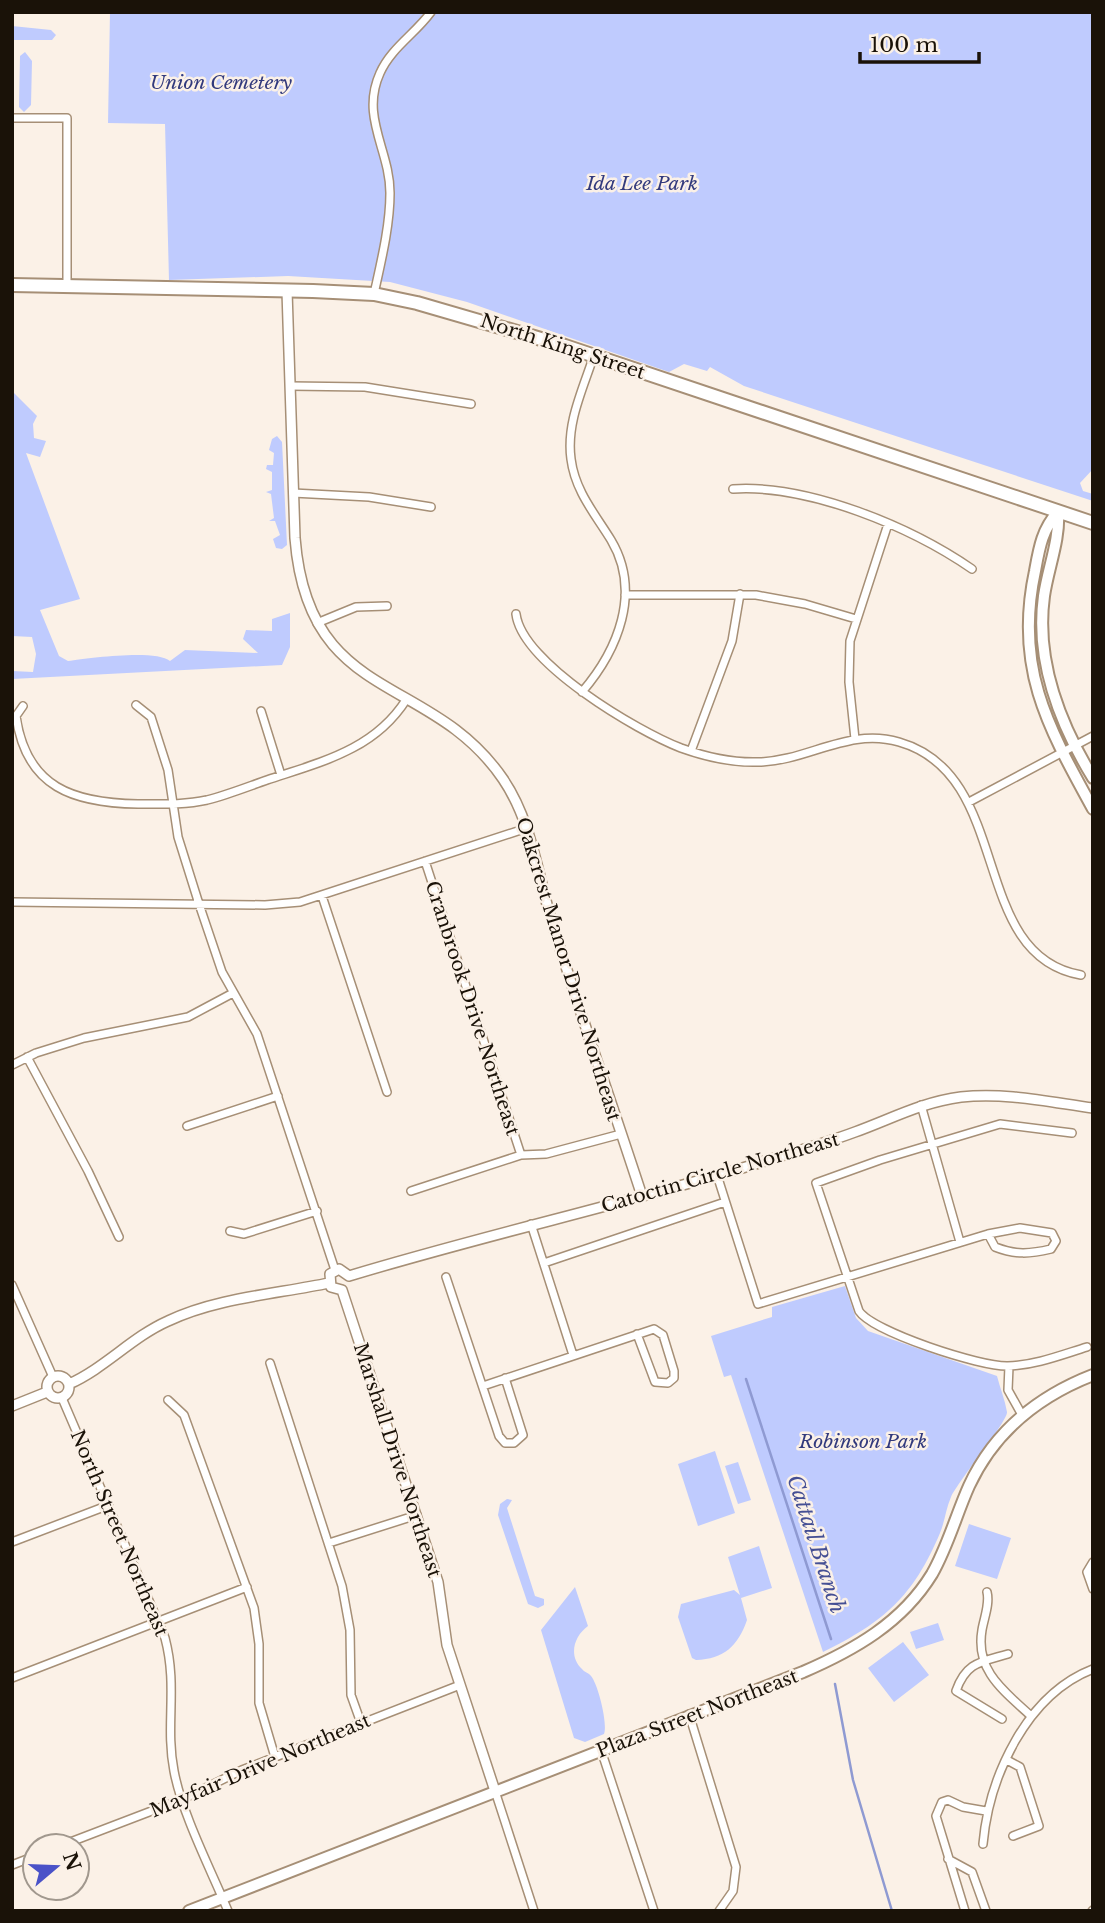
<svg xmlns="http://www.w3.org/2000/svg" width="1105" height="1923" viewBox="0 0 1105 1923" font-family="'Libre Baskerville',serif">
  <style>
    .green { fill: #bfcbfe }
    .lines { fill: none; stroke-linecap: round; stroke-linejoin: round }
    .stream { stroke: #8f9ad2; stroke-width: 2.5 }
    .minor-casing { stroke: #a68f76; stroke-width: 10 }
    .tertiary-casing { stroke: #a68f76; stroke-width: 12 }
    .secondary-casing { stroke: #a68f76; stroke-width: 14 }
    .primary-casing { stroke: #a68f76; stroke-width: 16 }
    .minor { stroke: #fff; stroke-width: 7 }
    .tertiary { stroke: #fff; stroke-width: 9 }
    .secondary { stroke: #fff; stroke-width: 10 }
    .primary { stroke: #fff; stroke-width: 12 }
    .labels { text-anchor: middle; stroke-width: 5; stroke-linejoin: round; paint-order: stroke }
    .park-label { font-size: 19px; font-style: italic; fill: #323a7d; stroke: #fbf1e7 }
    .street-label { font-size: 19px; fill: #1a1208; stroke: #fbf1e7 }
    .water-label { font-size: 21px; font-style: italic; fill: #454f94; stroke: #fbf1e7 }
  </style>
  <rect width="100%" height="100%" fill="#fbf1e7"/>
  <path class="green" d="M110,12h983v457l-13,14 3,8 10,3v7l-349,-115 -34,-19 -3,4 -23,-7 -15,8 -202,-70 -77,-20 -102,-6 -119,4 -4,-156 -57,-1z
    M12,26l39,4 5,5 -4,5h-40z
    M25,52l7,9 -1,44 -7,7 -5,-5 1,-51z
    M12,391l25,25 -4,8 1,14 12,3 -6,16 -14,-4 54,146 -40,11 19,46 9,5c21,-3 88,-12 102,0l15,-11 73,3 -15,-14 3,-9 26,1v-12l18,-6v34l-8,18 -270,14v-8l21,1 3,-18 -4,-17 -20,-1z
    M277,436l5,6 5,103 -5,4 -6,-1 -3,-9 7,-4 -5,-14h-6l5,-3 -3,-24 -5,-2 6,-2v-18l-6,-3 1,-4h6l1,-12 -5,-3 3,-11z
    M845,1286l11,32 12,13 129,45c3,12 8,24 10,36 1,9 -48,68 -56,85 -5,11 -6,24 -11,36 -27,64 -56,89 -117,119l-92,-277 -7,2 -13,-41 61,-19v-10z
    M715,1451l20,62 -37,13 -20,-62z
    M738,1462l13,38 -13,4 -13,-38z
    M507,1499l5,1 -5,8 28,88 9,3v6l-6,3 -10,-4 -30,-89 2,-11z
    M969,1524l42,14 -14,41 -42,-13z
    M759,1546l13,42 -31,10 6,22c-9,26 -23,39 -51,40l-4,-2 -14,-41 3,-13 53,-14 6,5 -12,-38z
    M575,1587l13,39c-14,10 -20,30 -6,43 2,3 7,4 9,7 7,8 17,48 13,58l-19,8 -11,-4 -33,-108z
    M938,1623l6,17 -28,9 -6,-17z
    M903,1642l26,33 -35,27 -26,-34z"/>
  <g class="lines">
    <path class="stream" d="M746,1379l85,260
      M835,1684l18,96 39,131"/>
    <g class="minor-casing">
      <path id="minor" d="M12,118h55v169
        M374,294c7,-32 16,-68 16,-101 0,-43 -30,-76 -10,-120 11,-25 35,-39 51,-61
        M290,386l75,1 106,17
        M733,489c76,-5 178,38 239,80
        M293,493l76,4 62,10
        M625,595h131l49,9 51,15
        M516,614c6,49 121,117 165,134 25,9 52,15 78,14 49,-1 90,-35 140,-20 116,33 68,213 182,233
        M317,623l39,-16 31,-1
        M582,692c36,-42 60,-100 29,-152 -16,-26 -36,-49 -40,-81 -5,-36 12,-70 23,-104
        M136,705l15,12 17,53 10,67 21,67 23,68 35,62 78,236
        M23,706l-7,10c10,72 58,87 122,88 23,0 46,1 69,-4 20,-5 40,-13 60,-20 54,-18 107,-30 139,-80
        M261,711l20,64
        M855,739l-6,-57 1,-41 38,-117
        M691,751l41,-110 8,-47
        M969,802l124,-66
        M425,861l96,294
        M322,896l65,196
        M12,902l253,3 35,-3 227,-74
        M27,1057l61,114 31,66
        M12,1065l24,-12 48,-15 104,-21 45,-24
        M921,1105l39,137
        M187,1126l91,-30
        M1072,1133l-72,-9 -120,36 -64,23 43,128c14,21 122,56 149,55 28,-1 53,-11 79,-19
        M717,1175l41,129 230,-70
        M411,1191l110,-36 25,-1 75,-20
        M531,1224l42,131
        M1020,1228l32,5 4,8 -5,8c-21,5 -36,6 -56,-2l-7,-13z
        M230,1231l14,3 73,-23
        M544,1263l181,-61
        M446,1277l53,159 6,7h9l9,-8 -18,-57
        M12,1285l41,92
        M270,1363l72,223 8,44 1,65 10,28
        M1009,1366l-1,24 14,25
        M483,1386l171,-57 9,6 11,36v7l-6,5 -13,-1 -18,-48
        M62,1398l103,240c13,49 0,87 9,133 8,43 37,99 54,140
        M168,1400l16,15 70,193 5,36v59l16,54
        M12,1542l97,-37
        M329,1543l88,-28
        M1093,1562l-6,10 6,17
        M987,1592c3,12 -3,26 -5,38 -7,41 22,61 49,86
        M12,1678l235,-91
        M689,1714l47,153 -3,24 -14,20
        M1002,1719l-46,-28c10,-29 25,-29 52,-37
        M601,1750l53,161
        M1007,1760l13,7 19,59 -26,10
        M495,1791l39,120
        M983,1844c6,-67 43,-149 110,-175
        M60,1846l123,-47 59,-29 218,-85
        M948,1859l24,13 14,39
        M12,1865l23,-9
        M965,1911l-29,-95 6,-14 6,-2 15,7 23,4
        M1092,1911l1,-1"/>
    </g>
    <g class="tertiary-casing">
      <path id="tertiary" d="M287,291l8,247c13,167 135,134 208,241 30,44 35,100 51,150 28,90 59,178 88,267
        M349,1276c132,-40 267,-70 400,-110 35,-11 71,-21 106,-34 36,-13 67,-30 106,-35 44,-5 88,5 132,11
        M342,1290l96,292 9,63 48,146
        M342,1290l-11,-3 -1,-13 9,-5 10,7
        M47 1387a11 11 0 1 1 22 0a11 11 0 1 1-22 0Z
        M69,1384c36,-16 63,-47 99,-63 48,-23 108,-27 161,-38
        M12,1406l35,-14"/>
    </g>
    <g class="secondary-casing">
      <path id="secondary" d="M1058,512c-16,17 -19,37 -23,59 -21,97 13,156 58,238
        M1058,512c2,28 -10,56 -14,84 -9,65 16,128 49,182
        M189,1911l614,-239c51,-22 99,-49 129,-98 16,-28 24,-59 37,-88 25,-54 70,-90 124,-111"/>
    </g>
    <g class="primary-casing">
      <path id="primary" d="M12,285l301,6 61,3 43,9 148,43 528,177"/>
    </g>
    <use href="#minor" class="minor"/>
    <use href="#tertiary" class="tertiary"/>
    <use href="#secondary" class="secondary"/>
    <use href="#primary" class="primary"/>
  </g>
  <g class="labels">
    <g class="park-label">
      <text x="221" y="89">Union Cemetery</text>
      <text x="642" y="190">Ida Lee Park</text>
      <text x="863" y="1448">Robinson Park</text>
    </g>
    <g class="street-label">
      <text transform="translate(563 346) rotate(18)" y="7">North King Street</text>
      <text transform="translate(569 969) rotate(73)" y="7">Oakcrest Manor Drive Northeast</text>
      <text transform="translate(473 1008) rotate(72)" y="7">Cranbrook Drive Northeast</text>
      <text transform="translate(720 1172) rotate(-16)" y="7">Catoctin Circle Northeast</text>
      <text transform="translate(398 1460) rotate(72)" y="7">Marshall Drive Northeast</text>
      <text transform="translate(120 1533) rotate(67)" y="7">North Street Northeast</text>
      <text transform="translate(697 1713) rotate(-21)" y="7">Plaza Street Northeast</text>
      <text transform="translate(260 1765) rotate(-23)" y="7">Mayfair Drive Northeast</text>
    </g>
    <g class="water-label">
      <text transform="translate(816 1544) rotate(72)" y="7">Cattail Branch</text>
    </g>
  </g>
  <rect width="1105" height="1923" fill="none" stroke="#1a1208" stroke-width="28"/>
  <g transform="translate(56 1867) rotate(71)"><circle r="33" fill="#fbf1e7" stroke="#a1988e" stroke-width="2"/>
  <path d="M0-5L12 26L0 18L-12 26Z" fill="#4a52c8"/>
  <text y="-10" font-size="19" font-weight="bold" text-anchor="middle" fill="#1a1208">N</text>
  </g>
  <path d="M860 52v10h119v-10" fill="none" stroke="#1a1208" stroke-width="3.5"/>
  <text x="870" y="52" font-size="21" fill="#1a1208" stroke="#fbf1e7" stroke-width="5" paint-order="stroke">100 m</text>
</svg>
